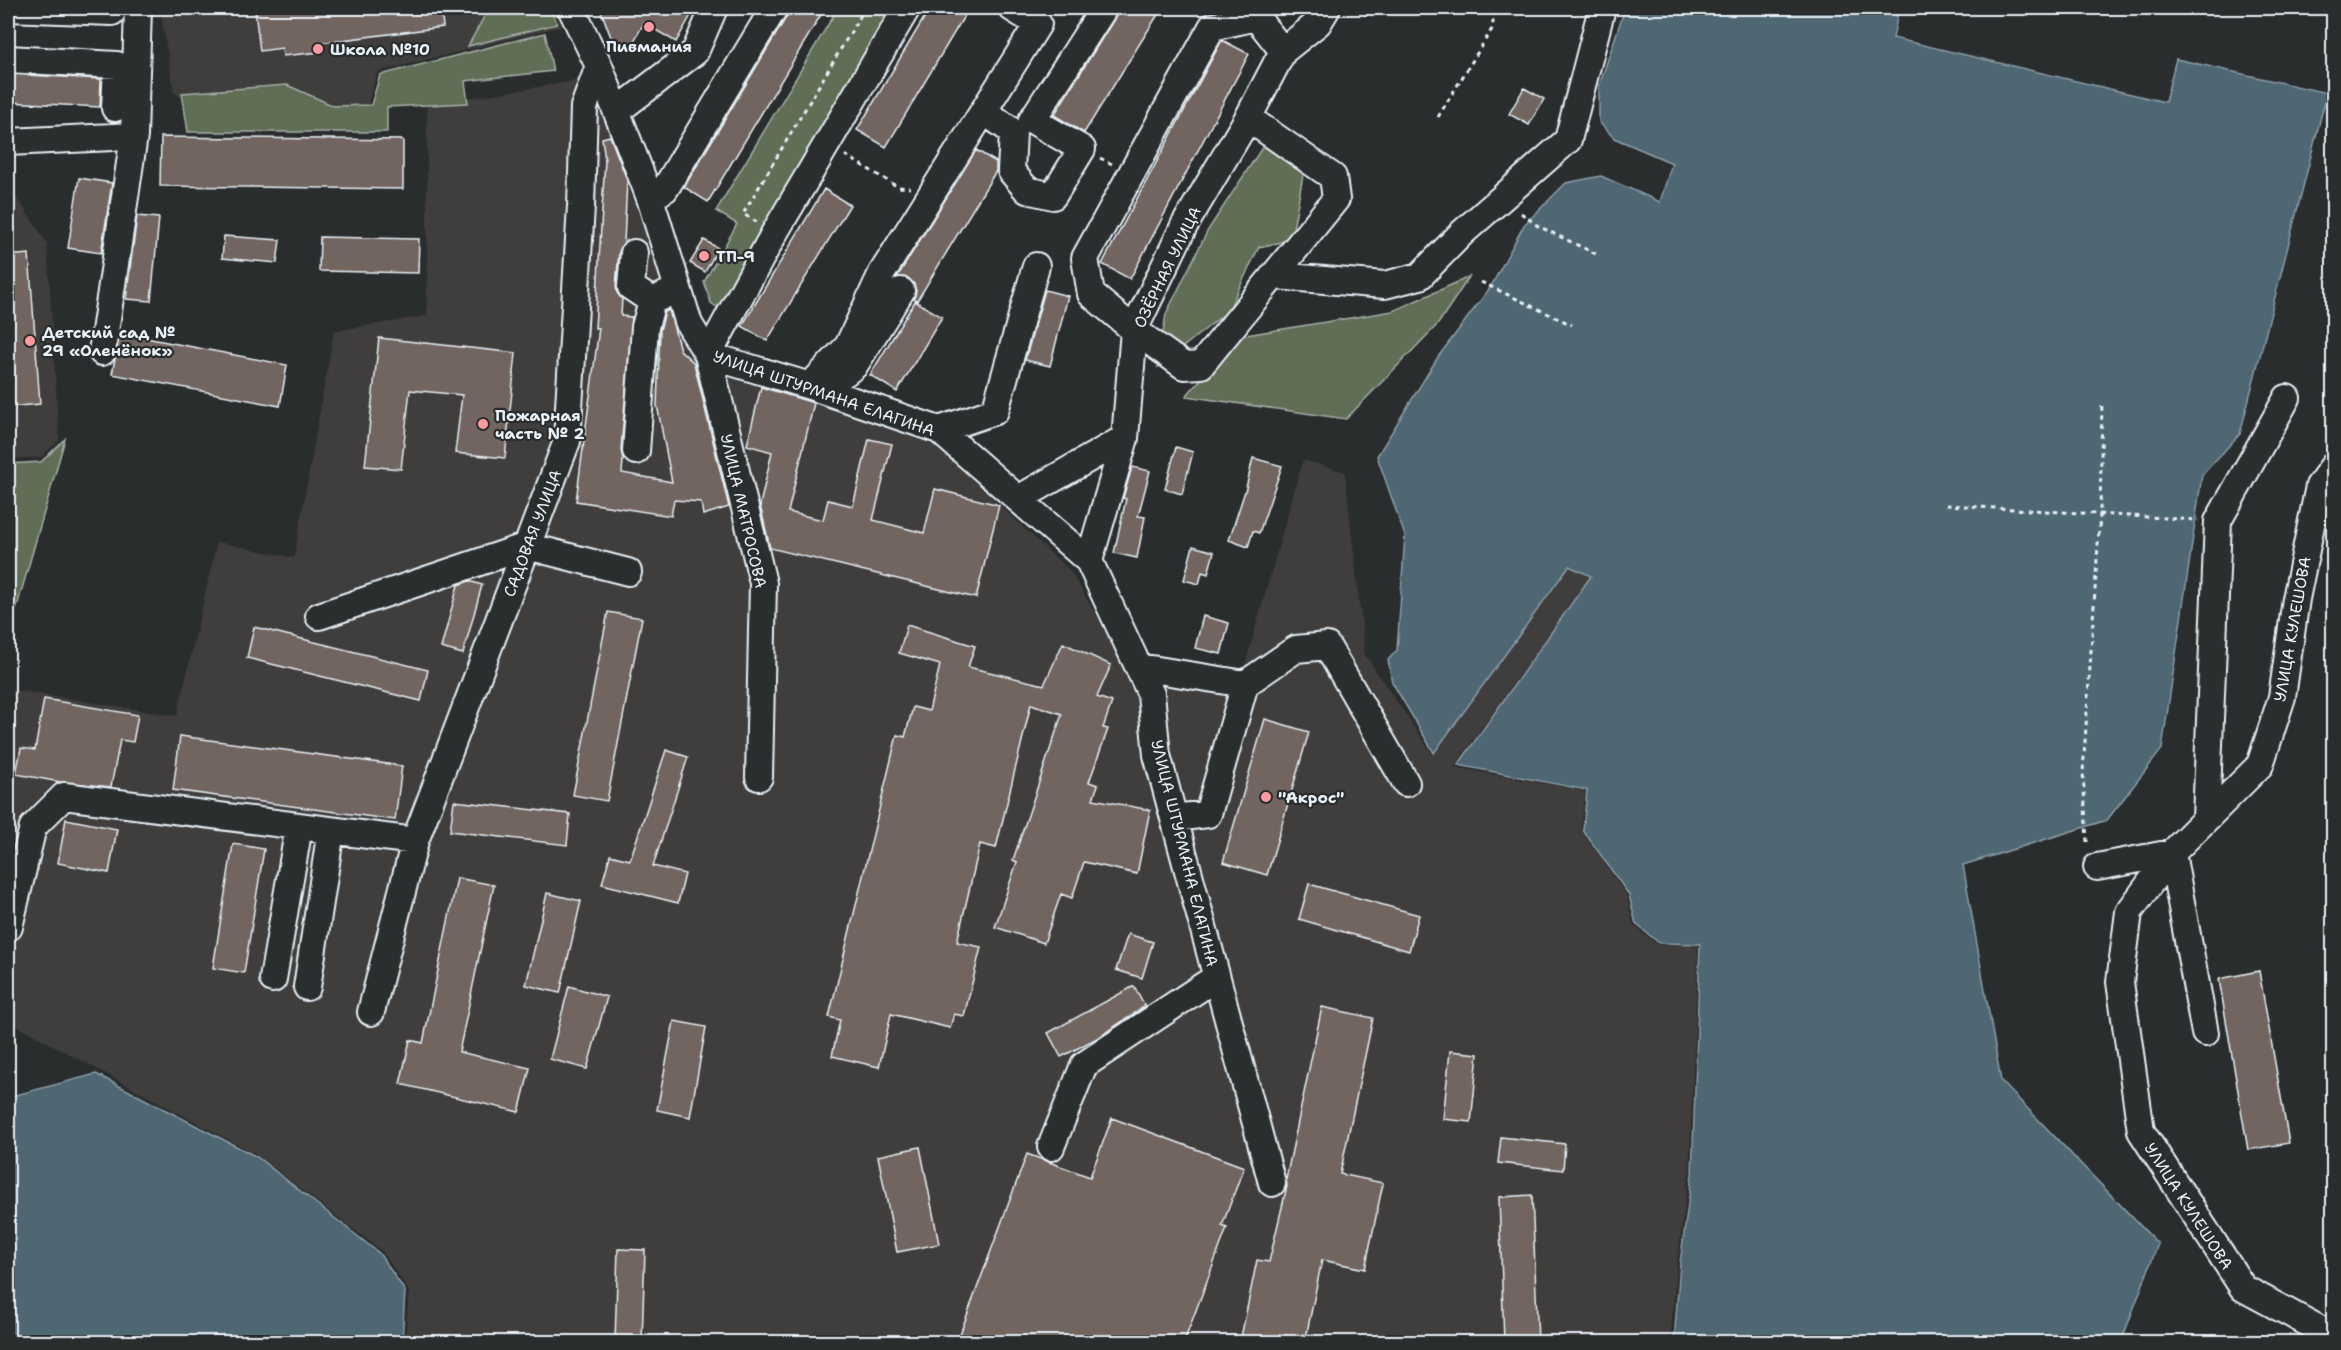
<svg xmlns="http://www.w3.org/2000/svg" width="2341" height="1350" viewBox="0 0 2341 1350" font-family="'Shantell Sans',sans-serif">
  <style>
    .built { fill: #403e3c }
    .green { fill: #616e56; stroke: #a4b0a7; stroke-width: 1.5 }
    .water { fill: #4f6673; stroke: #8c9ea8; stroke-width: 1.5 }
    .building { fill: #72655e; stroke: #e8f1f8; stroke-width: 1.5 }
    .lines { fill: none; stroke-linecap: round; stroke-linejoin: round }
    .minor-casing { stroke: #e8f1f8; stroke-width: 30 }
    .path { stroke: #e8f1f8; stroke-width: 3; stroke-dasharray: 4.5 4.5; stroke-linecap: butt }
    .minor { stroke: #2a2d2e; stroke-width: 26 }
    .poi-dot { fill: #ff9aa2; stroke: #2a2d2e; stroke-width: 2 }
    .labels { text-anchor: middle; stroke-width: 4.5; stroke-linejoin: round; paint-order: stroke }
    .poi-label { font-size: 16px; font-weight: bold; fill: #e8f1f8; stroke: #2a2d2e; text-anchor: start }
    .street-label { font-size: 16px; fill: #e8f1f8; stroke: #2a2d2e }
  </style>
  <rect width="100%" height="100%" fill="#2a2d2e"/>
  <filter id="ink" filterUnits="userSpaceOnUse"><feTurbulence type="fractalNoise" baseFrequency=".0167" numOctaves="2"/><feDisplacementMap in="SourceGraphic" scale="12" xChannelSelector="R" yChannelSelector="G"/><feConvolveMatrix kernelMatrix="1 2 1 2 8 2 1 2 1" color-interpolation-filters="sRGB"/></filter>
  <g filter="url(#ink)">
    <path class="built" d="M160,8h393l9,18 -185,46 -14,50 -143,4 -46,-34z
      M588,79l103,275 238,85 142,133 45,77 127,23 60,-212 42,12 20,183 68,100 137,-189 20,10 -136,191 131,24 -4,39 46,66 6,29 25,20h40l-9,229 -12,89 -7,79h-1265l4,-51 -27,-40 -125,-96 -249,-134v-332l169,27 40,-174 77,16 40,-227 93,-15v-211z
      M8,184l39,59 12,197 -18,17 -33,2z"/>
    <path class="green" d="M489,8h61l7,16 -89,22z
      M838,8h60l-177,302 -10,-7 -7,-21 33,-58 -21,-13z
      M545,33l8,38 -88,10 3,22 -81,4v25h-199l-6,-39 105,-8 47,21 37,-1 9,-30z
      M1265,143l39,27 -13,70 -32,7 -31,64 -70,56 8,-53 42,-84z
      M1469,277l-31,47 -92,95 -160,-23 54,-60 153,-25z
      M65,439l-57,199v-174l33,-2z"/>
    <path class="water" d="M1625,8h274l-6,30 272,64 11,-43 151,34 -87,341 -38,41 -40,274 -55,71 -144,45 38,216 157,163 -37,98h-447l6,-79 12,-88 8,-231 -41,-1 -23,-19 -7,-29 -46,-65 4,-40 -129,-25 133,-189 -22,-10 -135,187 -42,-71 -4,-22 9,-10 8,-114 -28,-80 61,-99 52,-69 34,-63 42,-42 35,-7 59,26 12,-39 -58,-25 -15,-16v-36z
      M96,1074l161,83 122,96 26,38 -3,51h-394v-245z"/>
    <path class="building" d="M282,8h159l2,19 -124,16 1,9 -37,4 -1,-8 -22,3 -5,-40z
      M600,8h95l-19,34 -32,-19 -15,27 -17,-10z
      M789,8h36l-117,194 -24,-15 103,-171z
      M930,8h39l-83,139 -29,-17z
      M1121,8h41l-78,125 -30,-18z
      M1222,40l27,14 -119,225 -28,-15z
      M8,74l93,5 -1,28 -92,-5z
      M1524,88l20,11 -15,26 -20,-11z
      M610,136l17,44 -3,62 -5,10 -3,34 1,7 5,6 -1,17 11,1 -11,133 2,9 -1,14 50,9 -15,-77 3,-75 5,-18 4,-2 11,40 14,13 35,144 -26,8 -2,-13 -27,-2 -3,16 -95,-15 23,-173h-4l10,-168 -3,-22z
      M161,137l242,3v49l-243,-3z
      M976,150l20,12v9l-79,130 -3,-2 2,-8 -2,-7 -6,-6 -11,-1z
      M79,178l33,5 -11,70 -33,-5z
      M824,189l26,16 -83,136 -25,-15z
      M137,216l22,2 -8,83 -25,-2z
      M224,236l56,4 -3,23 -55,-5z
      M320,237l99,2 -1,34 -99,-2z
      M704,240l14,8 -13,24 -15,-9z
      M29,254l11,150 -32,3v-151z
      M1045,290l23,6 -18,70 -25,-6z
      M915,301l27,16 -45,75 -27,-17z
      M120,333l167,32 -7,41 -168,-32z
      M379,338l137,15 -11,105 -50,-5 7,-58 -52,-5 -9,79 -36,-3z
      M761,387l53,16 -26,109 35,8 5,-20 25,6 16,-67 23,5 -19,76 51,13 11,-44 64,16 -23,93 -206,-50 -10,-43 12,-53 -25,-7z
      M1176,447l17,5 -11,42 -17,-5z
      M1253,458l29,8 -23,67 -6,-2 -5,16 -19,-7 17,-52z
      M1132,467l18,4 -12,45 7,1 -8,41 -23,-5 12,-54 -3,-1z
      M1193,546l21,6 -6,22 -6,-2 -3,12 -15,-4z
      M469,581l13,4 -19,69 -22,-6 17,-63z
      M608,612l34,6 -35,183 -34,-6z
      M1203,616l26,7 -8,31 -26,-6z
      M907,625l68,21 -7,21 76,18 19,-42 48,22 -14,32 15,5 -9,26 5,1 -19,53 9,3 -5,14 57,11 -13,64 -53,-12 -12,36 -11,-4 -17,49 -49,-16 22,-65 -4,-2 49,-146 -31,-10 -35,144 -16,-4 -23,98 24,5 -17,69 -10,-2 -4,14 -59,-14 -12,53 -47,-11 8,-36 -11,-3 68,-282 8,2 8,-30 16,4 11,-46 -41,-12z
      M254,627l174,43 -7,31 -174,-43z
      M44,699l94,16 -5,27 -13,-2 -9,47 -51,-5 -44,-8 5,-26 14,2z
      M1265,719l44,13 -42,143 -44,-13z
      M180,736l222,30 -7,54 -222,-30z
      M666,750l22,7 -35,109 32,8 -7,29 -76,-19 8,-29 20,5z
      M454,801l116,13 -3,31 -117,-14z
      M66,819l51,10 -8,44 -51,-10z
      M233,844l31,5 -20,124 -31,-5z
      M457,878l37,7 -35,167 71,16 -11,44 -119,-28 10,-44 13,3z
      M1309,884l110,31 -10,36 -110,-32z
      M547,893l34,8 -21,92 -34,-8z
      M1128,934l25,8 -11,36 -26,-8z
      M2259,971l30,172 -41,7 -29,-171z
      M569,986l38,11 -20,72 -37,-10z
      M1134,986l11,20 -46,31 -38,20 -13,-24z
      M1322,1007l51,11 -33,156 43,9 -18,86 -43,-9 -17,82h-65l17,-82 12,2 18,-76 -1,-7z
      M674,1021l32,6 -16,90 -33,-7z
      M1450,1051l28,3 -7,68 -28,-3z
      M1112,1118l132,49 -22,59 5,2 -43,114h-227l70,-188 63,23z
      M1501,1137l64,7 -2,26 -65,-7z
      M920,1147l19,97 -42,8 -19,-96z
      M1532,1195l6,147h-34l-5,-145z
      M618,1249l27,1 -3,91 -27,-1z"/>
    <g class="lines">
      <g class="minor-casing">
        <path id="minor" d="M8,8l104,4
          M571,8l28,58 51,132 39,126 19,31 55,228 -4,194
          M1256,17l27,34
          M8,59l109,6 -2,43
          M617,111l78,-59 19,-44
          M984,111l29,21 -2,39 16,19 26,6 29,-47 -50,-29 72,-112
          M1248,118l85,59 3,22 -135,166 -17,1 -50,-36 -43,-36 -6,-36 127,-231 44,-10 -1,-9
          M8,142l126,-6
          M650,198l15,-9 109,-181
          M634,253l-3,34 21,14
          M1276,276l109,9 35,-9 42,-43 106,-93 34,-132
          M102,352l32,-216 4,-128
          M708,355l102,31 129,44 150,131 62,133 6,61 115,428
          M708,355l67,-123 132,-224
          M822,374l23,-1 9,-7 47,-75
          M810,386l38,-40 34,-73 156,-249 -26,-16
          M939,430l56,-19 41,-145
          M636,451l9,-124 7,-26 26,-12
          M2334,465l-15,21 -23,113 -14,98 -22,68 -88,88 -43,59 -9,70 21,149 102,157 91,49
          M1018,499l107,-61
          M1089,561l36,-123 9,-108 50,-104 64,-108 35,-67 35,-28 9,-15
          M319,616l208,-70 101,26
          M1139,667l106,17 -37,130 -34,4
          M1245,684l51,-35 31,-3 79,137
          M2206,819l12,-298 69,-123
          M2097,867l75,-14 33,180
          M9,927l24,-100 31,-31 351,45
          M273,979l26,-153
          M307,987l24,-157
          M371,1012l44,-171 152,-400 14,-235 3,-99 15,-41
          M1051,1147l33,-82 131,-87"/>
      </g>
      <path class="path" d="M1438,117l54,-88 3,-21
        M845,155l53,32 12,1
        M1100,158l12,6
        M1521,213l17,13 58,28
        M757,222l-14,-8 122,-206
        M1481,282l91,43
        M1946,505l252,15
        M2087,842l-4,-70 17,-258 2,-111"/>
      <use href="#minor" class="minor"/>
    </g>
  </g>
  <g class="poi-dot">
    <circle cx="649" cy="27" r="6"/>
    <circle cx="318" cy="49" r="6"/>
    <circle cx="704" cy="256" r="6"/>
    <circle cx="30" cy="341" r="6"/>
    <circle cx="483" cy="424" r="6"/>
    <circle cx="1266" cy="797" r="6"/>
  </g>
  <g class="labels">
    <g class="poi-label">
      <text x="649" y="52" text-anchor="middle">Пивмания</text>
      <text x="330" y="55">Школа №10</text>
      <text x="716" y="262">ТП-9</text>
      <text x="42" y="338">Детский сад №<tspan x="42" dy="18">29 «Оленёнок»</tspan></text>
      <text x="495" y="421">Пожарная<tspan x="495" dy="18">часть № 2</tspan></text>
      <text x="1278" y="803">"Акрос"</text>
    </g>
    <g class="street-label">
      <text transform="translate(1167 267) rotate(-64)" y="6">ОЗЁРНАЯ УЛИЦА</text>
      <text transform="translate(824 393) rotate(19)" y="6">УЛИЦА ШТУРМАНА ЕЛАГИНА</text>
      <text transform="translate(744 511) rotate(77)" y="6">УЛИЦА МАТРОСОВА</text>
      <text transform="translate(532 533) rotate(-69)" y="6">САДОВАЯ УЛИЦА</text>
      <text transform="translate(2292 629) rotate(-80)" y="6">УЛИЦА КУЛЕШОВА</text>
      <text transform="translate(1185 853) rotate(76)" y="6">УЛИЦА ШТУРМАНА ЕЛАГИНА</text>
      <text transform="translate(2189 1206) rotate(57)" y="6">УЛИЦА КУЛЕШОВА</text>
    </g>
  </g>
  <rect width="2341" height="1350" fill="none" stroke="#2a2d2e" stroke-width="30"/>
  <rect x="15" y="15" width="2311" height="1320" fill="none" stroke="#e8f1f8" stroke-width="2" filter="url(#ink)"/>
</svg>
